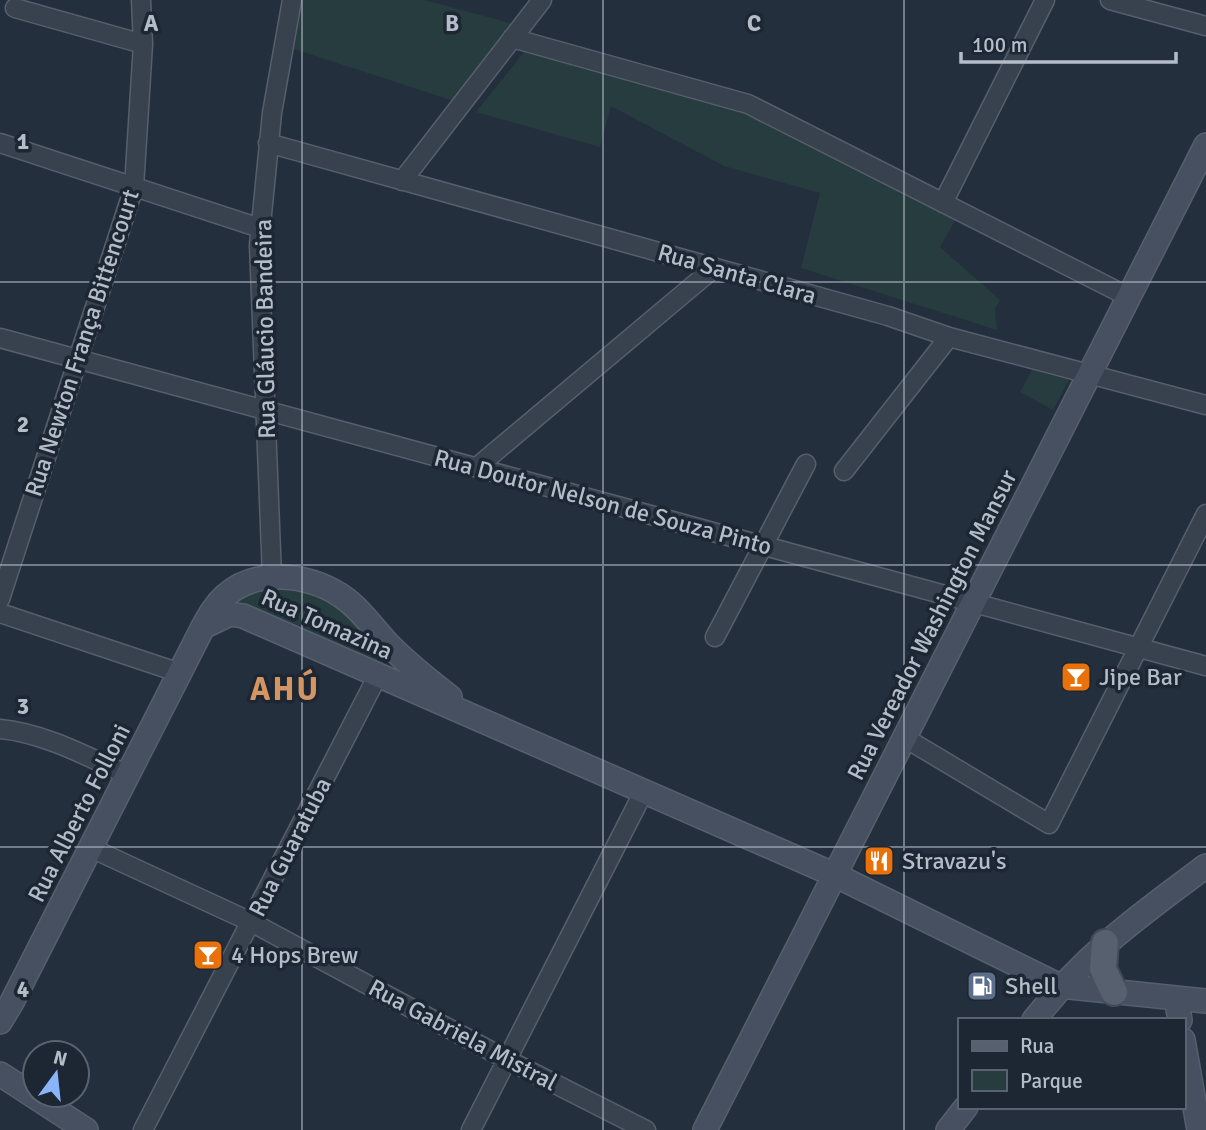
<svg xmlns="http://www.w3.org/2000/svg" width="1206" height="1130" viewBox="0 0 1206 1130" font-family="Signika,sans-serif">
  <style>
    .green { fill: #263c3f }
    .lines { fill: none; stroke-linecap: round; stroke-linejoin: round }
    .street-casing { stroke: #565f6c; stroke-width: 21 }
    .secondary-casing { stroke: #565f6c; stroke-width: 26 }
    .primary-casing { stroke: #414a57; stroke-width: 30 }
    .street { stroke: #38414e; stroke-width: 18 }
    .secondary { stroke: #465061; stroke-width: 23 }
    .primary { stroke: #56606e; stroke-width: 26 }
    .grid { fill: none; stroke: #b4bcc9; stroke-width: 2; stroke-opacity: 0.55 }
    .labels { text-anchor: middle; stroke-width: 7; stroke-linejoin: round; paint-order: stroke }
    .street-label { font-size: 24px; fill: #b4bcc9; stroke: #1d2633 }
    .poi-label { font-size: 24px; fill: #b4bcc9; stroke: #1d2633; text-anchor: start }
    .district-label { font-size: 32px; font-weight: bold; letter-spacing: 2px; fill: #d59563; stroke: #1d2633 }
    .grid-label { font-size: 23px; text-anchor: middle; font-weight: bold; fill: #b4bcc9; stroke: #1d2633; stroke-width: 7; stroke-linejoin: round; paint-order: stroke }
  </style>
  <rect width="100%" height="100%" fill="#242f3e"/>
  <path class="green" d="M303,0h121l90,24 -60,77 -160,-52z
    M525,51l219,61 213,105 -17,30 60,53 -5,9 2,21 -196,-62 19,-75 -96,-27 -113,-60 -11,41 -124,-35z
    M1032,370l37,10 -16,30 -33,-18z
    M281,583l45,12 56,54 -6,12 -141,-60 26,-15z"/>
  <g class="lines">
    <g class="street-casing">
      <path id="street" d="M1110,0l96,26
        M15,8l128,36
        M512,38l236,66 381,193
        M0,143l260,85
        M268,143l620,173 61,21 257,68
        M402,181l140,-181
        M943,203l102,-203
        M0,338l1206,328
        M477,467l237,-199
        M844,471l105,-134
        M272,577l-13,-332 13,-132 20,-113
        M0,599l134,-412 9,-143 -2,-44
        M0,613l180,60
        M715,637l91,-173
        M0,729c44,4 88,28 128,46
        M905,738l144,86 157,-310
        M91,848l160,74 249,134 146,74
        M143,1130l235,-455
        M471,1130l173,-339"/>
    </g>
    <g class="secondary-casing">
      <path id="secondary" d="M203,627l27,-13 13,2 592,259 225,111 146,15
        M1176,998l4,22
        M1034,1020c51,-66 106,-105 172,-154
        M0,1022l12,-20 191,-375c6,-11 12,-22 22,-31 31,-28 82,-22 115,-1 20,13 33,33 49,50 19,19 40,36 61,52
        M1183,1040l16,90
        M0,1074l86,56
        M705,1130l501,-985
        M948,1130l18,-23"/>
    </g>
    <g class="primary-casing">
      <path id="primary" d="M1105,943l-2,26 11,23"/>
    </g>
    <use href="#street" class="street"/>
    <use href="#secondary" class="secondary"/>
    <use href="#primary" class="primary"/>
  </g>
  <path class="grid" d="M302,0v1130M603,0v1130M904,0v1130M0,282h1206M0,565h1206M0,847h1206"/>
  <defs>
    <g id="bar-square" transform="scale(1.575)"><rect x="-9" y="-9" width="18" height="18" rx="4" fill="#e8710a" stroke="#1d2633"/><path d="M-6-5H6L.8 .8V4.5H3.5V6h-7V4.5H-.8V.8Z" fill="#fff"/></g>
    <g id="restaurant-square" transform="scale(1.575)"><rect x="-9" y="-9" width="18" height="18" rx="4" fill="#e8710a" stroke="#1d2633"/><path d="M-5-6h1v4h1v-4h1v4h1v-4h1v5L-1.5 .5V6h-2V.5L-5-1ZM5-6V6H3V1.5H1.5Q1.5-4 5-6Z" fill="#fff"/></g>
    <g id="fuel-square" transform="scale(1.575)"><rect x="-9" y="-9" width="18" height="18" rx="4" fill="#5c6f8a" stroke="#1d2633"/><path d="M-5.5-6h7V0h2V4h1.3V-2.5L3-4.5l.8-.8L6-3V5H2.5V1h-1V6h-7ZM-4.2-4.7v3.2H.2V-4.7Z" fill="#fff"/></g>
  </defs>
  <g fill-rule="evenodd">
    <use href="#bar-square" x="1076" y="677"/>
    <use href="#restaurant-square" x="879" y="861"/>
    <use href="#bar-square" x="208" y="955"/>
    <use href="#fuel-square" x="982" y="986"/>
  </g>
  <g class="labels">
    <g class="street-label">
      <text transform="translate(737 274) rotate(16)" y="8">Rua Santa Clara</text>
      <text transform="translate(265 329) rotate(-91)" y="8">Rua Gláucio Bandeira</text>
      <text transform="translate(82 343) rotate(-72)" y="8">Rua Newton França Bittencourt</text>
      <text transform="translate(603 502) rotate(15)" y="8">Rua Doutor Nelson de Souza Pinto</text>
      <text transform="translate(327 624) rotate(24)" y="8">Rua Tomazina</text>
      <text transform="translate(932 625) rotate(-63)" y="8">Rua Vereador Washington Mansur</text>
      <text transform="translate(79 813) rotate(-63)" y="8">Rua Alberto Folloni</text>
      <text transform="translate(290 847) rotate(-63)" y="8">Rua Guaratuba</text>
      <text transform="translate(463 1035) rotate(28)" y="8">Rua Gabriela Mistral</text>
    </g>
    <g class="poi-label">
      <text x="1099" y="685">Jipe Bar</text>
      <text x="902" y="869">Stravazu's</text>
      <text x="231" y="963">4 Hops Brew</text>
      <text x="1005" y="994">Shell</text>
    </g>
    <g class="district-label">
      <text x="285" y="700">AHÚ</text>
    </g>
  </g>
  <g class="grid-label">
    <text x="151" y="31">A</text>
    <text x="452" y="31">B</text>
    <text x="754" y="31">C</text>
    <text x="23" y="149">1</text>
    <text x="23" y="432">2</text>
    <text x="23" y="714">3</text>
    <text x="23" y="997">4</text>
  </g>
  <rect x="958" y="1018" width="228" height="91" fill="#1d2633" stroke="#59626f" stroke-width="2"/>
  <rect x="972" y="1041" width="35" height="10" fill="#56606e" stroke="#59626f" stroke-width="2"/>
  <text x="1020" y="1053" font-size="21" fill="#b4bcc9">Rua</text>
  <rect x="972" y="1070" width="35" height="21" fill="#263c3f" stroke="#59626f" stroke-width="2"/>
  <text x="1020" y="1088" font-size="21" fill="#b4bcc9">Parque</text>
  <g transform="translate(56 1074) rotate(15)"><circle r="33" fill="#1d2633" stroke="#59626f" stroke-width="2"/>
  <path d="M0-5L12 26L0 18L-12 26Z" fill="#8ab4f8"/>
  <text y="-10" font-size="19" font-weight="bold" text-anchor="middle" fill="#b4bcc9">N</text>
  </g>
  <path d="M961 52v10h215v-10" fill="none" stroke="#b4bcc9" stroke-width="3.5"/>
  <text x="972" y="52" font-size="21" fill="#b4bcc9" stroke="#1d2633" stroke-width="5" paint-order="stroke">100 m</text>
</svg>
